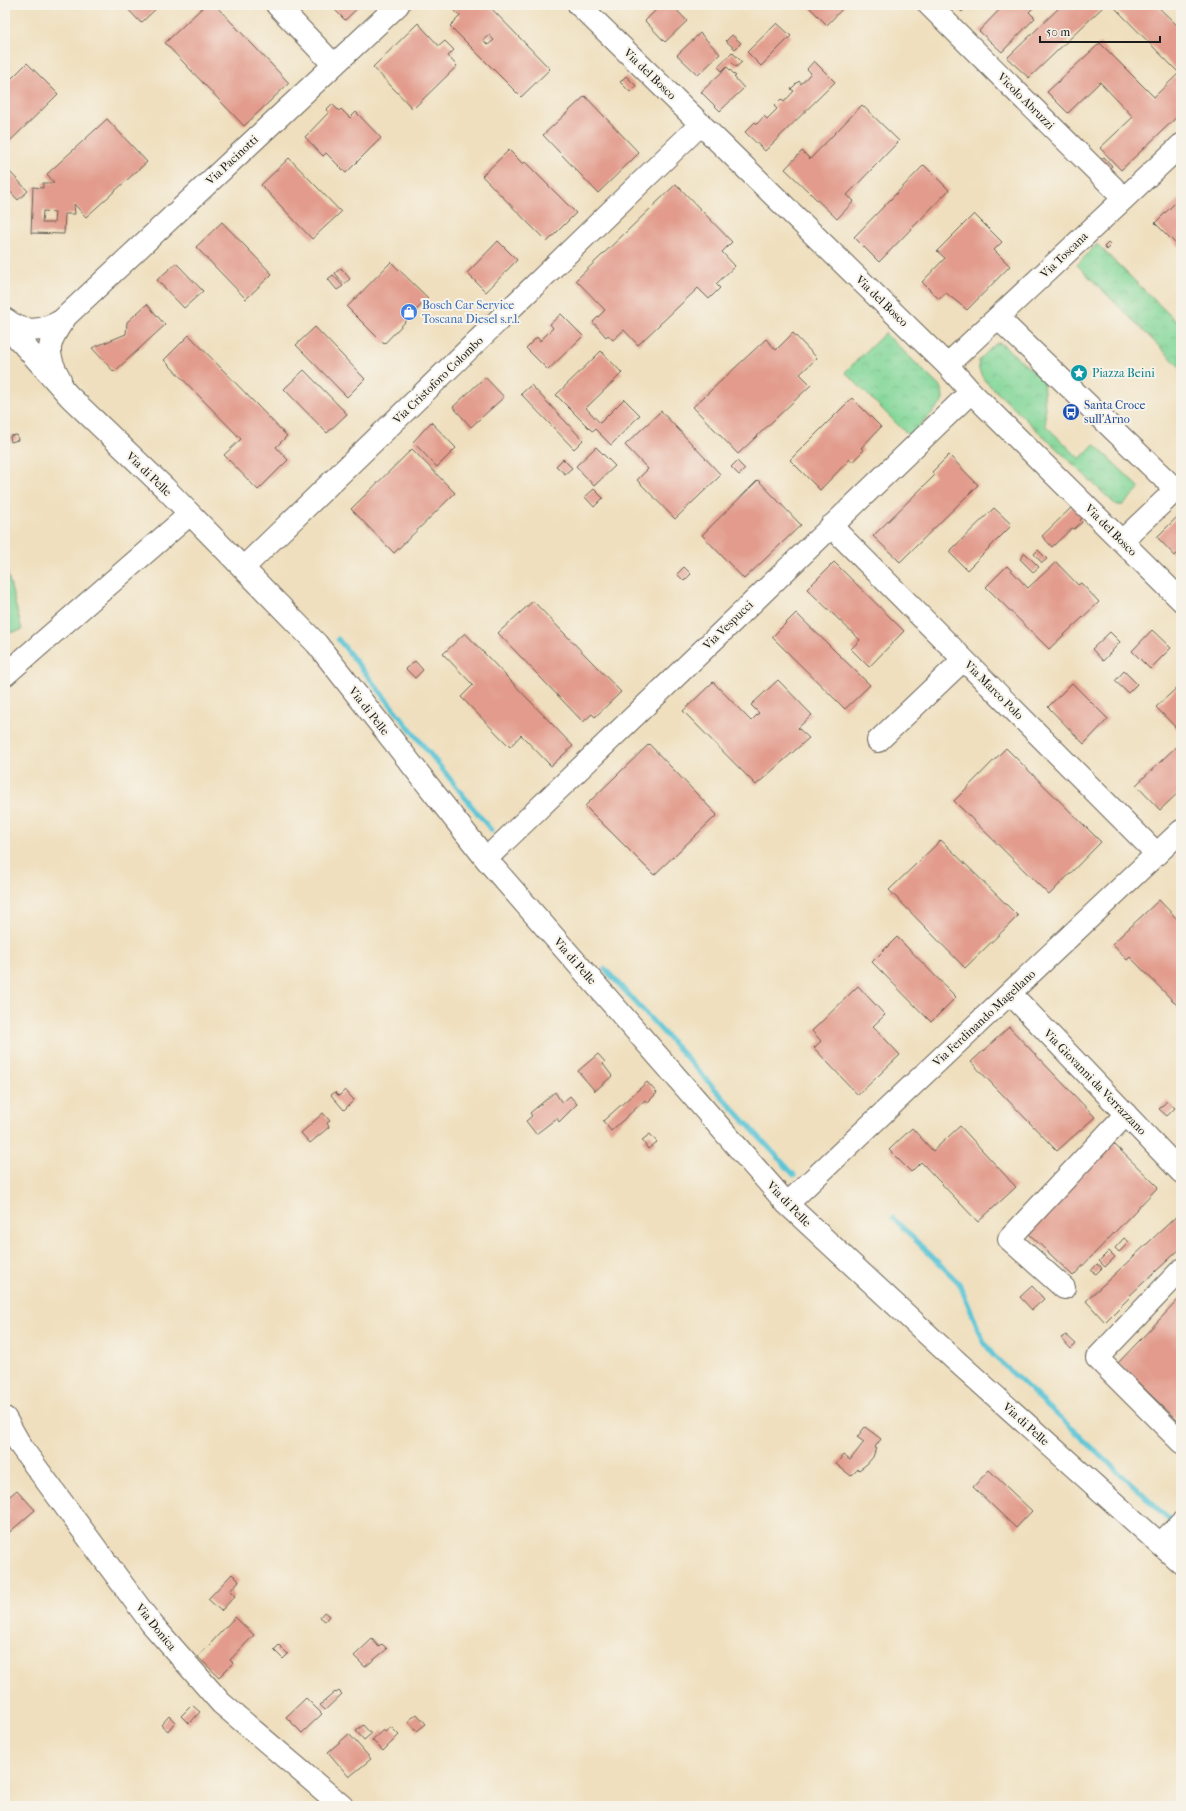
<svg xmlns="http://www.w3.org/2000/svg" width="1186" height="1811" viewBox="0 0 1186 1811" font-family="'IM FELL French Canon',serif">
  <style>
    .park { fill: url(#park-crowns); stroke: #507a5b }
    .pitch { fill: #83d79a; stroke: #507a5b }
    .lines { fill: none; stroke-linecap: round; stroke-linejoin: round }
    .stream { stroke: #5bc5d6; stroke-width: 5 }
    .building { fill: #e29b8c; fill-rule: evenodd }
    .minor-casing { stroke: #666055; stroke-width: 24 }
    .minor { stroke: #fff; stroke-width: 22 }
    .labels { text-anchor: middle; stroke-width: 4; stroke-linejoin: round; paint-order: stroke }
    .street-label { font-size: 12px; fill: #1c1c1c; stroke: #f7f3e8 }
    .shop-label { font-size: 12px; fill: #366cbe; stroke: #f7f3e8; text-anchor: start }
    .culture-label { font-size: 12px; fill: #0d838f; stroke: #f7f3e8; text-anchor: start }
    .transit-label { font-size: 12px; fill: #164399; stroke: #f7f3e8; text-anchor: start }
  </style>
  <defs>
    <pattern id="park-crowns" width="20" height="18" patternUnits="userSpaceOnUse"><rect width="20" height="18" fill="#83d79a"/><path d="M2 6a3 3 0 1 1 6 0M12 15a3 3 0 1 1 6 0" fill="none" stroke="#71b884"/></pattern>
  </defs>
  <rect width="100%" height="100%" fill="#f7f3e8"/>
  <filter id="ink" filterUnits="userSpaceOnUse"><feTurbulence type="fractalNoise" baseFrequency=".025" numOctaves="2"/><feDisplacementMap in="SourceGraphic" scale="8" xChannelSelector="R" yChannelSelector="G"/><feConvolveMatrix kernelMatrix="1 2 1 2 8 2 1 2 1" color-interpolation-filters="sRGB"/></filter>
  <filter id="wash" filterUnits="userSpaceOnUse"><feTurbulence type="fractalNoise" baseFrequency=".012" numOctaves="4" result="noise"/><feDisplacementMap in="SourceGraphic" scale="16" xChannelSelector="R" yChannelSelector="G"/><feGaussianBlur stdDeviation="0.9" result="paint"/><feColorMatrix in="noise" values="0 0 0 0 0 0 0 0 0 0 0 0 0 0 0 0 0 1.4 0 .05"/><feComposite in="paint" operator="in"/></filter>
  <g filter="url(#wash)">
    <rect width="100%" height="100%" fill="#efdfbe"/>
    <path class="park" d="M1097,244l84,82v42l-104,-103z
      M885,333l57,56 1,10 -2,5 -32,32 -64,-64z
      M998,343l5,2 40,35 3,46 34,33 14,-15 46,44 -17,17h-7l-132,-125 -5,-10v-10l15,-15z"/>
    <path class="pitch" d="M5,564l17,66 -17,4z"/>
    <g class="lines">
      <path class="stream" d="M338,639l153,191
        M605,969l189,206
        M893,1218l66,65 25,59 9,13 180,168"/>
    </g>
    <g id="blocks">
      <path class="building" d="M124,5h36l-19,18z
        M205,5h10l74,78 -45,43 -79,-83z
        M330,5h31l-16,15z
        M453,5h35l62,64 -29,28 -71,-71 10,-10 -9,-9zM489,35l5,5 -6,5 -5,-5z
        M612,5h13l-6,6z
        M661,5h11l15,16 -22,21 -20,-21z
        M807,5h39l-19,20z
        M954,5h15l-7,7z
        M1004,5h32l-7,7 6,6 -33,34 -23,-21z
        M1062,5h43l-76,73 -22,-20z
        M1112,5h44l25,24v84l-60,57 -21,-22 33,-31 -33,-35 -32,31 -21,-21 53,-49 54,54 25,-24z
        M418,23l21,23 6,-5 9,9 -6,6 9,10 -44,43 -40,-42z
        M777,23l14,13 -30,30 -14,-14z
        M700,33l20,21 -22,21 -21,-20z
        M732,35l9,8 -6,6 -9,-8z
        M732,52l10,10 -6,5 -5,-5 -9,9 -4,-4z
        M814,61l21,21 -70,69 -20,-19 10,-10 2,2 7,-8 3,3 10,-10 -3,-3 7,-7 3,3 10,-11 -3,-2 8,-8 2,3 10,-11 -4,-4z
        M27,63l31,31 -53,52v-61z
        M727,67l9,9 -2,1 10,11 -24,23 -19,-19z
        M626,76l10,10 -6,6 -10,-10z
        M585,96l54,57 -41,40 -55,-58z
        M332,104l7,7 2,-2 9,9 6,-6 25,26 -35,35 -20,-20 -3,3 -18,-19 24,-25 -3,-2z
        M862,105l37,36 -52,54 7,6 -17,18 -52,-50 17,-18 8,8z
        M107,119l40,43 -61,55 -12,-13 1,10h-10l-1,20 -33,-1 2,-46 10,1v-5h11l-7,-9zM43,211l12,1 -1,11h-12z
        M509,150l14,14 2,-2 51,51 -29,29 -65,-66z
        M1104,157l8,9 -4,3 -8,-9z
        M289,158l52,54 -29,27 -51,-54z
        M924,165l25,25 -70,72 -25,-25z
        M10,172l18,19 -10,9 -13,-14v-10z
        M676,184l56,58 -10,10 13,14 -19,18 4,4 -11,11 -11,-11 -60,57 -14,-15 -11,10 -5,-5 -2,2 -13,-15 12,-12 -29,-30z
        M1181,197v52l-26,-26z
        M974,214l28,28 -8,8 16,16 -43,44 -21,-17 -7,6 -17,-17 23,-24 -8,-7z
        M222,222l50,52 -26,25 -50,-52z
        M498,241l19,19 -31,32 -19,-19z
        M1108,243l3,3 -4,4 -3,-3z
        M391,262l37,36 -44,46 -37,-37z
        M176,263l27,28 -19,17 -27,-28z
        M341,268l9,11 -6,5 -9,-11z
        M333,275l10,11 -6,4 -9,-11z
        M147,304l18,21 -51,47 -22,-24 34,-14 1,-12z
        M561,314l22,22 -35,34 -22,-22 11,-11 3,4 13,-13 -3,-4z
        M315,327l50,52 -18,18 -51,-52z
        M793,333l24,25 -17,16 11,11 -73,69 -45,-47 73,-68 10,11z
        M189,335l98,101 -11,11 12,13 -30,30 -34,-35 17,-16 -77,-79z
        M601,351l21,22 -36,35 14,15 24,-24 16,16 -29,30 -16,-16 -3,2 -36,-36z
        M304,370l43,44 -20,19 -43,-44z
        M485,377l19,20 -33,30 -18,-20z
        M531,385l52,55 -9,9 -53,-55z
        M852,398l29,29 -20,21 3,2 -12,12 -2,-3 -30,31 -30,-30z
        M661,411l60,64 -46,44 -38,-39 11,-11 -23,-24z
        M431,422l25,26 -19,19 -24,-25z
        M17,435l1,5 -7,2 -1,-6z
        M596,447l19,19 -21,20 -18,-20z
        M412,449l43,44 -61,60 -43,-44z
        M949,455l29,30 -78,77 -27,-26 62,-61 -3,-3z
        M563,459l9,9 -7,6 -9,-8z
        M737,461l8,8 -6,6 -8,-8z
        M758,480l43,45 -57,54 -42,-44z
        M594,489l9,9 -9,9 -9,-10z
        M1073,506l10,11 -3,3 2,2 -8,7 -2,-1 -20,19 -10,-11z
        M994,508l18,17 -45,45 -18,-18z
        M1181,513v37l-6,6 -18,-19z
        M1038,550l9,9 -5,4 -8,-9z
        M1025,553l14,14 -6,5 -13,-13z
        M834,562l70,69 -35,36 -18,-18 9,-9 -53,-51z
        M1056,562l22,23 3,-2 18,19 -50,47 -63,-62 21,-21 21,22z
        M684,567l7,7 -7,7 -7,-7z
        M533,601l88,91 -26,25 -3,-3 -9,8 -85,-89z
        M796,613l74,72 -25,24 -73,-72z
        M1152,630l19,18 -21,21 -18,-18z
        M1110,632l10,10 -17,19 -11,-12z
        M465,633l108,113 -22,20 -30,-31 -11,12 -49,-50 12,-12 -30,-31z
        M415,661l8,9 -8,8 -9,-9z
        M1124,671l13,13 -9,9 -13,-12z
        M778,680l34,35 -14,13 11,10 -53,47 -73,-74 30,-29 38,39 8,-8 -8,-8z
        M1072,683l36,36 -24,25 -36,-37z
        M1181,684v49l-25,-26z
        M1181,742v48l-21,20 -24,-25z
        M649,744l68,71 -63,60 -69,-69z
        M1006,748l95,94 -52,53 -95,-94z
        M941,840l77,76 -53,52 -76,-78z
        M1159,900l22,23v86l-51,-52 -3,3 -15,-16z
        M897,937l59,60 -25,25 -59,-60z
        M858,986l27,29 -12,11 27,29 -42,40 -44,-47 7,-7 -9,-10z
        M1009,1027l86,90 -38,34 -86,-89z
        M598,1054l7,8 -2,2 9,12 -17,15 -17,-20z
        M647,1082l10,11 -10,10 -2,-3 -34,31 -8,-10z
        M345,1090l9,10 -10,10 -13,-15 4,-3 4,4z
        M555,1092l7,11 8,-7 7,8 -18,18 -2,-4 -21,16 -10,-13 6,-5 -2,-3z
        M1167,1101l8,7 -8,8 -8,-7z
        M323,1113l7,8 -3,2 2,4 -19,16 -9,-10z
        M960,1126l56,61 -38,35 -57,-60 -10,10 -22,-22 23,-22 21,23z
        M650,1134l7,8 -9,7 -6,-9z
        M1113,1143l45,44 -85,89 -46,-44z
        M1181,1212v36l-52,48 1,1 -25,25 -19,-21z
        M1124,1238l5,4 -10,10 -4,-4z
        M1109,1251l6,6 -10,10 -6,-6z
        M1097,1264l5,4 -6,6 -5,-3z
        M1032,1286l12,13 -12,11 -12,-13z
        M1181,1297v127l-63,-61z
        M1066,1335l10,9 -5,5 -10,-11z
        M865,1427l16,12 -6,8 1,1 -3,9 -6,7 -8,6 -1,-1 -7,7 -15,-12 7,-9 7,5 14,-18 -7,-5z
        M989,1470l43,41 -16,17 -43,-41z
        M17,1490l18,20 -30,26v-19l5,-5 -5,-6v-6z
        M232,1574l7,7 -9,10 5,5 -14,15 -13,-12z
        M324,1612l5,4 -4,5 -5,-4z
        M235,1617l19,18 -24,25 3,3 -14,14 -21,-20z
        M372,1639l7,8 3,-3 5,5 -22,18 -11,-11z
        M279,1645l9,9 -5,5 -9,-9z
        M339,1691l3,3 -17,16 -5,-5 15,-13 1,1z
        M306,1698l16,16 -20,19 -16,-16z
        M192,1705l8,7 -11,12 -8,-8z
        M417,1714l9,10 -9,7 -9,-10z
        M169,1716l6,6 -7,9 -7,-6z
        M363,1725l8,9 -7,6 -8,-9z
        M391,1727l8,8 -16,16 -11,-11 11,-10 2,2z
        M349,1734l22,25 -22,18 -21,-25z"/>
    </g>
  </g>
  <g filter="url(#ink)">
    <use href="#blocks" fill-opacity="0" stroke="#666055" stroke-width="1"/>
    <g class="lines">
      <g class="minor-casing">
        <path id="minor" d="M277,5l57,60
          M579,5l368,360 24,27 210,208
          M929,5l195,193
          M998,318l178,172
          M5,319c20,15 35,13 56,2l337,-316
          M5,324l65,73 95,91 152,156 169,215 301,345 167,155 227,204
          M947,365l234,-220
          M60,379c-16,-27 -12,-38 5,-61
          M831,526l326,328
          M1122,541l59,-56
          M243,568l458,-444
          M5,675l185,-161
          M878,741l85,-81
          M486,859l485,-467
          M1010,993l171,179
          M787,1204l394,-373
          M1181,1270l-84,88 84,84
          M1064,1288l-55,-49 117,-125
          M5,1418l17,30 129,175 70,80 121,103
          M1160,1544l21,-21"/>
      </g>
      <use href="#minor" class="minor"/>
    </g>
  </g>
  <defs>
    <g id="shop-disc" transform="scale(0.9)"><circle r="9.5" fill="#3f7fe0" stroke="#f7f3e8"/><path d="M-5-2.5h2.3a2.7 3.5 0 0 1 5.4 0H5L5.5 6h-11ZM-1.5-2.5h3a1.5 2.3 0 0 0-3 0Z" fill="#fff"/></g>
    <g id="sight-disc" transform="scale(0.9)"><circle r="9.5" fill="#0f9aa8" stroke="#f7f3e8"/><path d="M0-6L1.8-2.2L6-1.7L2.9 1.2L3.7 5.4L0 3.3L-3.7 5.4L-2.9 1.2L-6-1.7L-1.8-2.2Z" fill="#fff"/></g>
    <g id="bus-disc" transform="scale(0.9)"><circle r="9.5" fill="#1a4fb4" stroke="#f7f3e8"/><path d="M-5-6H5V4H4V6H2V4H-2V6H-4V4H-5ZM-3.5-4V0h7V-4ZM-3.5 1.2v1.5H-2V1.2ZM2 1.2v1.5H3.5V1.2Z" fill="#fff"/></g>
  </defs>
  <g fill-rule="evenodd">
    <use href="#shop-disc" x="409" y="312"/>
    <use href="#sight-disc" x="1079" y="373"/>
    <use href="#bus-disc" x="1071" y="412"/>
  </g>
  <g class="labels">
    <g class="street-label">
      <text transform="translate(650 74) rotate(44)" y="4">Via del Bosco</text>
      <text transform="translate(1026 101) rotate(45)" y="4">Vicolo Abruzzi</text>
      <text transform="translate(232 160) rotate(-43)" y="4">Via Pacinotti</text>
      <text transform="translate(1064 255) rotate(-44)" y="4">Via Toscana</text>
      <text transform="translate(882 301) rotate(44)" y="4">Via del Bosco</text>
      <text transform="translate(438 380) rotate(-44)" y="4">Via Cristoforo Colombo</text>
      <text transform="translate(149 474) rotate(44)" y="4">Via di Pelle</text>
      <text transform="translate(1111 530) rotate(45)" y="4">Via del Bosco</text>
      <text transform="translate(728 625) rotate(-44)" y="4">Via Vespucci</text>
      <text transform="translate(994 690) rotate(45)" y="4">Via Marco Polo</text>
      <text transform="translate(369 711) rotate(52)" y="4">Via di Pelle</text>
      <text transform="translate(575 961) rotate(49)" y="4">Via di Pelle</text>
      <text transform="translate(984 1018) rotate(-43)" y="4">Via Ferdinando Magellano</text>
      <text transform="translate(1095 1082) rotate(46)" y="4">Via Giovanni da Verrazzano</text>
      <text transform="translate(789 1204) rotate(46)" y="4">Via di Pelle</text>
      <text transform="translate(1026 1424) rotate(42)" y="4">Via di Pelle</text>
      <text transform="translate(156 1627) rotate(51)" y="4">Via Donica</text>
    </g>
    <g class="shop-label">
      <text x="422" y="309">Bosch Car Service<tspan x="422" dy="14">Toscana Diesel s.r.l.</tspan></text>
    </g>
    <g class="culture-label">
      <text x="1092" y="377">Piazza Beini</text>
    </g>
    <g class="transit-label">
      <text x="1084" y="409">Santa Croce<tspan x="1084" dy="14">sull'Arno</tspan></text>
    </g>
  </g>
  <rect width="1186" height="1811" fill="none" stroke="#f7f3e8" stroke-width="20"/>
  <path d="M1040 36v6h120v-6" fill="none" stroke="#1c1c1c" stroke-width="2"/>
  <text x="1046" y="36" font-size="12" fill="#1c1c1c" stroke="#f7f3e8" stroke-width="3" paint-order="stroke">50 m</text>
</svg>
